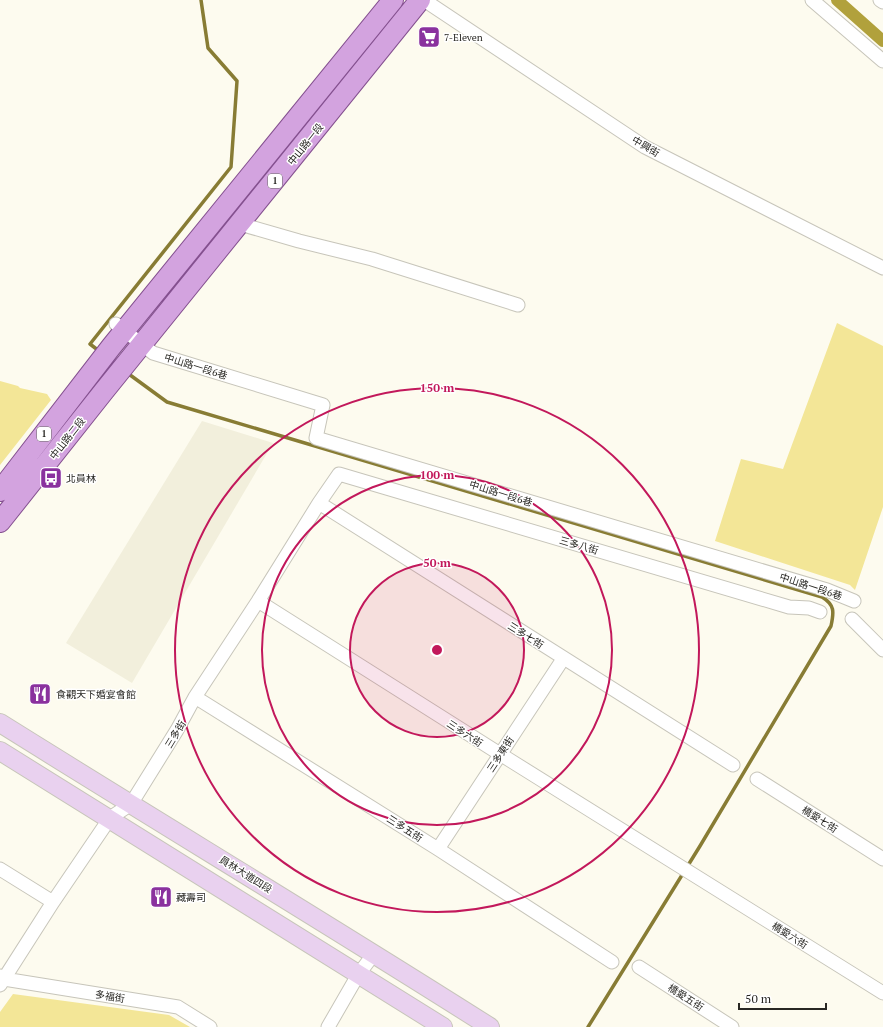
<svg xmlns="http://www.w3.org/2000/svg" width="883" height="1027" viewBox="0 0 883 1027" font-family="'PT Serif','Noto Sans TC',serif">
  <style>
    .built { fill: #f2efdc }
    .green { fill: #f3e697 }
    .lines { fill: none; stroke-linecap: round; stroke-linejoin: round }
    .stream { stroke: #887c34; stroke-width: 3.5 }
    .canal { stroke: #b1a13c; stroke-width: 12 }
    .street-casing { stroke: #c7c5ba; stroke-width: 15 }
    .secondary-casing { stroke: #c7c5ba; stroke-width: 20 }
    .primary-casing { stroke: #84508f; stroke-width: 22 }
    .street { stroke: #fff; stroke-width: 13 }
    .secondary { stroke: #e9d1ef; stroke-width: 18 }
    .primary { stroke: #d3a3df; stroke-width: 20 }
    .ring { fill: none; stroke: #c2185b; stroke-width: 2 }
    .labels { text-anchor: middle; stroke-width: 3; stroke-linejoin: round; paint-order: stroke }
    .shield { fill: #fff; stroke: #686865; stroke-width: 1 }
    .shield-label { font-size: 9px; font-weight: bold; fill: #282723 }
    .poi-label { font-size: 10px; fill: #282723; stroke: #fff; text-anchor: start }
    .street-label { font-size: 10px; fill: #282723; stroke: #fff }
    .centre { fill: #c2185b; stroke: #fff; stroke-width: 2 }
    .ring-label { font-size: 12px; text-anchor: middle; font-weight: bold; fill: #c2185b; stroke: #fff; stroke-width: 3; stroke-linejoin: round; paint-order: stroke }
  </style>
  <rect width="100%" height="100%" fill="#fdfbef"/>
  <path class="built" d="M202,421l71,22 -141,240 -66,-40z"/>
  <path class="green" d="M837,323l46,23v161l-28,83 -5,-5 -135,-44 26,-82 42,10z
    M0,381l18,5 2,2 27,6 4,6 -51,65z
    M13,994l156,21 21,12h-190v-15z"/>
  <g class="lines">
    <path class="stream" d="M99,351l-9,-7 141,-177 6,-86 -29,-33 -7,-48
      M126,372l41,30 655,195c13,8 12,15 9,29l-131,220 -112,181"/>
    <path class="canal" d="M837,0l46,41"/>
    <g class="street-casing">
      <path id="street" d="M424,0l221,147 238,121
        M812,0l71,61
        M880,0l3,2
        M240,224l59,17 73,18 146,46
        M116,324l37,29 170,52 -7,33 511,152 27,11
        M319,503l414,262
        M258,601l242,153 383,239
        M852,619l31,31
        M195,697l243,152 174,113
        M757,779l126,80
        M438,849l125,-190
        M0,869l53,33
        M639,967l93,60
        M0,976l4,3 174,28 32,20
        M0,985l53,-83 57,-84 21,-14 46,-74 18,-33 63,-96 61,-98 20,-29 450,133 20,1 11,4
        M328,1027l30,-52 15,-20"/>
    </g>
    <g class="secondary-casing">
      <path id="secondary" d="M0,723c163,102 328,201 490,304
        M0,751l443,276"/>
    </g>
    <g class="primary-casing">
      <path id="primary" d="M0,491l111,-144 282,-347
        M0,522l104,-131 316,-391"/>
    </g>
    <use href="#street" class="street"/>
    <use href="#secondary" class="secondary"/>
    <use href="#primary" class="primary"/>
  </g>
  <circle cx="437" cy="650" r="87" fill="#c2185b" fill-opacity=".12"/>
  <g class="ring">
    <circle cx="437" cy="650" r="87"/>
    <circle cx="437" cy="650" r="175"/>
    <circle cx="437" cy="650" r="262"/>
  </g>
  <defs>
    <g id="supermarket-square" transform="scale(1.15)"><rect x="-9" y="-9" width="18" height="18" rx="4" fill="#8a319e" stroke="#fff"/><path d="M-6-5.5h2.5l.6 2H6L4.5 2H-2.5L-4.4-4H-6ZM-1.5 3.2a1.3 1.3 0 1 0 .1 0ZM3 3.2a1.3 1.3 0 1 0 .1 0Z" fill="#fff"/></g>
    <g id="bus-square" transform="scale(1.15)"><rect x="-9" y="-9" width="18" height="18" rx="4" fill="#8a319e" stroke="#fff"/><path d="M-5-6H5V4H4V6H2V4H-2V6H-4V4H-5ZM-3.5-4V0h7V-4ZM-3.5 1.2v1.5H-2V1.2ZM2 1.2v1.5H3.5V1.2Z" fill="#fff"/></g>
    <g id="restaurant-square" transform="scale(1.15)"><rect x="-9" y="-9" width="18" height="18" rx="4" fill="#8a319e" stroke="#fff"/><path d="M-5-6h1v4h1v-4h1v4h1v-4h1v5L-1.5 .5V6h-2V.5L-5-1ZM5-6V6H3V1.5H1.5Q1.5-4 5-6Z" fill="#fff"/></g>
  </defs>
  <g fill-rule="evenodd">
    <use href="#supermarket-square" x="429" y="37"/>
    <use href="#bus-square" x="51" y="478"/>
    <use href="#restaurant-square" x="40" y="694"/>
    <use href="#restaurant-square" x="161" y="897"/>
  </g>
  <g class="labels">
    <g class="shield">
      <rect x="268" y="174" width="14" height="14" rx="3"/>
      <rect x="37" y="427" width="14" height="14" rx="3"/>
    </g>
    <g class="shield-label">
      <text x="275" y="184">1</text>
      <text x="44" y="437">1</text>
    </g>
    <g class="poi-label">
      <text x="444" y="41">7-Eleven</text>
      <text x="66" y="482">北員林</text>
      <text x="56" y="698">食觀天下婚宴會館</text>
      <text x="176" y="901">藏壽司</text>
    </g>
    <g class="street-label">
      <text transform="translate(305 144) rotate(-51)" y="4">中山路一段</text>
      <text transform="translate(646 146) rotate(30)" y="4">中興街</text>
      <text transform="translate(196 366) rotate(17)" y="4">中山路一段6巷</text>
      <text transform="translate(67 438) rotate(-52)" y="4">中山路二段</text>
      <text transform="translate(501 493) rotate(17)" y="4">中山路一段6巷</text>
      <text transform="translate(579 545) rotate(16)" y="4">三多八街</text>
      <text transform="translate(811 586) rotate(18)" y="4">中山路一段6巷</text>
      <text transform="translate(526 635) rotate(32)" y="4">三多七街</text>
      <text transform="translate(465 733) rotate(33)" y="4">三多六街</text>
      <text transform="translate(175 734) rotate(-59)" y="4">三多街</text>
      <text transform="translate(500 754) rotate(-57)" y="4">三多東街</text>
      <text transform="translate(820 819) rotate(32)" y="4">橋愛七街</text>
      <text transform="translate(405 828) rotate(32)" y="4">三多五街</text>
      <text transform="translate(246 874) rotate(32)" y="4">員林大道四段</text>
      <text transform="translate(790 935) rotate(32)" y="4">橋愛六街</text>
      <text transform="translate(110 996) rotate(9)" y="4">多福街</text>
      <text transform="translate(686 997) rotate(33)" y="4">橋愛五街</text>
    </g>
  </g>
  <circle cx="437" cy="650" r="6" class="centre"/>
  <g class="ring-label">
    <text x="437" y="392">150 m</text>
    <text x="437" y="479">100 m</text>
    <text x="437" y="567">50 m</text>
  </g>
  <path d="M739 1003v6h87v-6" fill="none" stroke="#282723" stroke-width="2"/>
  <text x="745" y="1003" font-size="12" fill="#282723" stroke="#ffffff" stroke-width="3" paint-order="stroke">50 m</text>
</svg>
